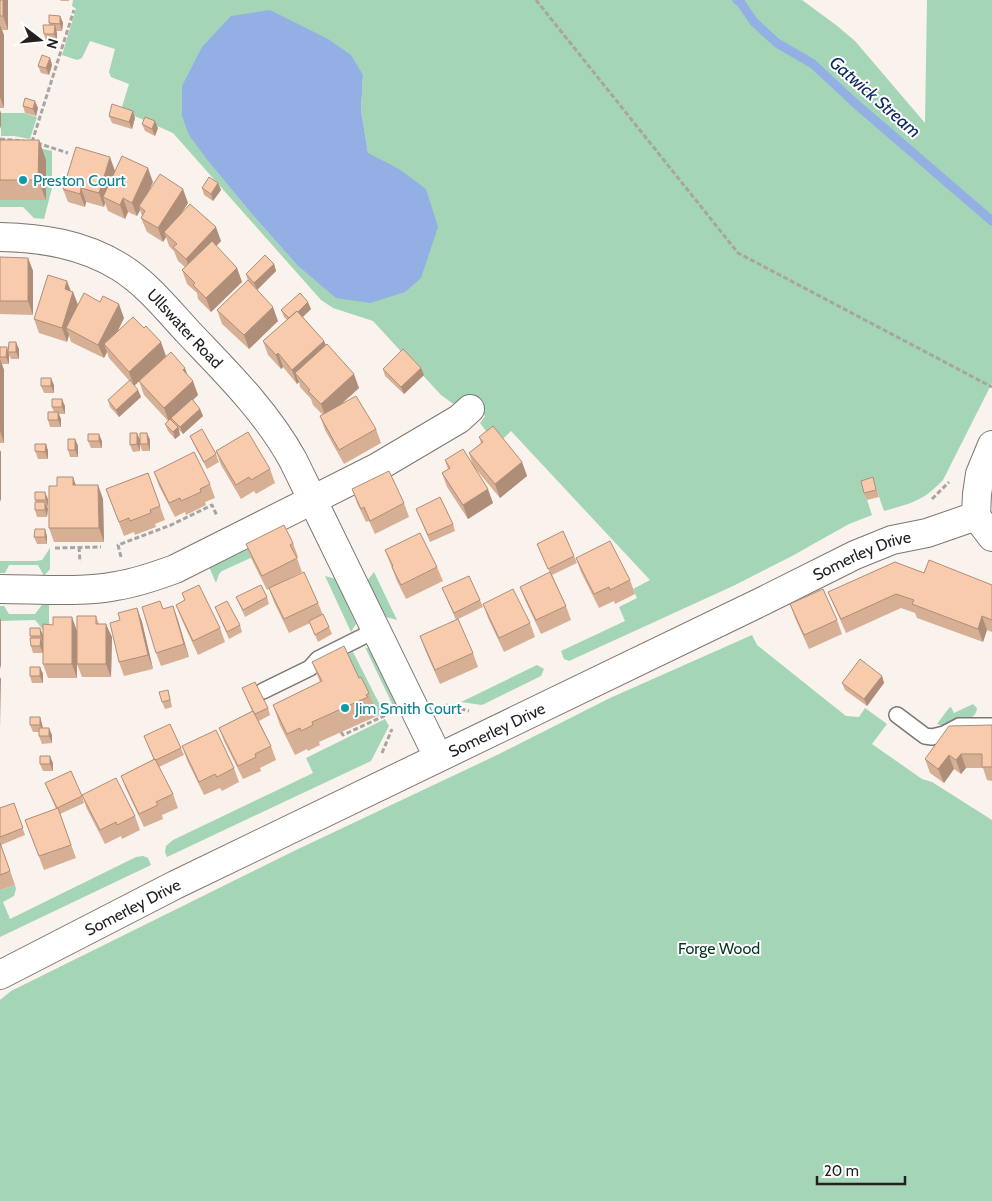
<svg xmlns="http://www.w3.org/2000/svg" width="992" height="1201" viewBox="0 0 992 1201" font-family="Cabin,sans-serif">
  <style>
    .green { fill: #a4d5b6; fill-rule: evenodd }
    .water { fill: #94afe4 }
    .lines { fill: none; stroke-linecap: round; stroke-linejoin: round }
    .stream { stroke: #94afe4; stroke-width: 9 }
    .service-casing { stroke: #7d7672; stroke-width: 18 }
    .minor-casing { stroke: #7d7672; stroke-width: 30 }
    .tertiary-casing { stroke: #7d7672; stroke-width: 30 }
    .path { stroke: #a9a4a0; stroke-width: 3; stroke-dasharray: 5 2.5; stroke-linecap: butt }
    .service { stroke: #fff; stroke-width: 15 }
    .minor { stroke: #fff; stroke-width: 28 }
    .tertiary { stroke: #fff; stroke-width: 28 }
    .wall { fill: #d6af95 }
    .shaded-wall { fill: #ae8e79 }
    .building { fill: #f9cbad; stroke: #ae8e79 }
    .culture-dot { fill: #0f9aa8; stroke: #fff; stroke-width: 2 }
    .labels { text-anchor: middle; stroke-width: 4; stroke-linejoin: round; paint-order: stroke }
    .culture-label { font-size: 16px; fill: #0d838f; stroke: #fff; text-anchor: start }
    .street-label { font-size: 16px; fill: #23211f; stroke: #fff }
    .park-label { font-size: 16px; fill: #04371f; stroke: #fff }
    .water-label { font-size: 18px; font-style: italic; fill: #0f2a67; stroke: #fff }
  </style>
  <rect width="100%" height="100%" fill="#faf2ed"/>
  <path class="green" d="M73,0h729l34,25 19,16 70,82 2,-123h65v383l-49,97c-20,21 -31,23 -59,31l-9,-26 -12,3 9,27 -23,9 -57,32 -59,30 -164,75 -5,-2 -3,-8 64,-30 -6,-14 18,-9 -4,-9 17,-9 -139,-149 -9,9 -10,-1 -12,-16 5,-7 -19,-17 -8,5 -6,-1 -11,-8 -68,-74 -40,-13 -12,-8 -148,-167 -52,-23 8,-26 -18,-7 -2,-5 6,-23 -25,-8 -8,17 -5,2 -15,-5 14,-46 -4,-3zM363,75l-2,35 7,43 -72,111 -46,-52 -42,-51z
    M1,113h23l13,4 -7,22 -16,-3h-13z
    M35,147l17,4v37l-8,31 -10,-1 -11,-11h-23v-7z
    M262,541l6,9 -46,21 -3,3 -3,9 -7,-16z
    M50,548v21l-6,7 -6,-11h-29l-4,8h-5v-12h36l6,-1z
    M374,572l23,48 -15,-4 -15,-35z
    M325,576l11,3 20,45 -5,8z
    M42,605h7v18l4,5 -9,3 -9,-11 -35,1v-15h4l5,8h26z
    M752,635l5,10 89,71 13,1 6,-9 22,16 -15,20 50,35 10,3 60,38v381h-992v-201l11,-9 285,-141 199,-94 115,-58z
    M365,647l10,5 27,56 -7,2z
    M353,652l31,61 -9,4 -1,-2 2,-1 -31,-58z
    M537,665l7,4 -3,7 -59,29 -21,-3z
    M973,704l4,4c-2,14 -12,9 -23,11 -4,1 -7,5 -11,7l-6,-2 12,-16 2,-1 3,6z
    M385,719l4,7 -18,35 -204,96 -2,-5 1,-6 7,-6 140,-67 -7,-15z
    M143,856l5,2 3,7 -151,72v-47l15,-5 1,4 -2,7 -11,6 7,17 126,-62z"/>
  <path class="water" d="M270,10l58,29 23,16 12,20 -2,35 7,43 31,16 27,20 12,38 -17,51 -16,14 -35,11 -34,-5 -40,-34 -46,-52 -42,-51 -19,-26 -7,-19v-30l20,-39 29,-31z"/>
  <g class="lines">
    <path class="stream" d="M737,0l4,3 13,19 23,21 36,21 43,40 136,117"/>
    <g class="service-casing">
      <path id="service" d="M263,691l47,-23 8,-9 58,-29
        M897,715l28,21 7,1 12,-3 15,-8h33"/>
    </g>
    <g class="minor-casing">
      <g id="minor">
        <path id="s1" d="M0,237c42,1 83,7 120,30 26,16 47,42 68,65 38,40 78,79 105,128l145,297"/>
        <path d="M0,589c36,0 81,4 116,-3 20,-3 40,-10 59,-17l201,-101 83,-49 11,-10"/>
      </g>
    </g>
    <g class="tertiary-casing">
      <g id="tertiary">
        <path d="M976,516l1,-22 3,-20 12,-29"/>
        <path d="M976,516l16,21"/>
        <path id="s2" d="M0,975l175,-90 590,-285 90,-45 37,-15 35,-7 49,-17"/>
      </g>
    </g>
    <path class="path" d="M536,0l202,253 254,134
      M0,139l24,2
      M32,142l42,-132
      M37,143l31,10
      M932,499l17,-17
      M79,547l1,15
      M55,548l46,-1
      M121,557l-3,-12 53,-20 41,-20 5,11
      M446,705l23,6
      M341,732l2,3 43,-20
      M382,753l10,-24"/>
    <use href="#service" class="service"/>
    <use href="#minor" class="minor"/>
    <use href="#tertiary" class="tertiary"/>
  </g>
  <path class="wall" d="M0,0h8v30h-6l2,5v73h-4z
    M60,0h9v1h-8z
    M60,16l3,7 -1,8h-6l1,10h-11l-2,-7 5,-9v-2z
    M50,58l2,7 -3,10 -8,-2 -3,-7z
    M23,106l15,2 -2,8 -11,-3z
    M109,116l26,2 -3,11 -20,-6z
    M142,124l16,4 -3,8 -10,-5z
    M0,140h39l7,20v40h-46z
    M115,171l38,11 -5,10 40,11 -7,11 40,27 -5,5 21,22 5,14 -31,30 -13,-13 -1,-6 -10,-9 -5,-14 3,-3 -7,-6 -4,-10 -5,-5 -3,-9 -3,5 -16,-10 -6,-14 1,-2 -2,-6 -3,6 -9,-4 -3,7 -17,-8 -3,-8 -1,4 -18,-5 -1,5 -17,-5 -5,-13z
    M218,183l3,7 -8,11 -9,-6 -2,-7z
    M0,257l28,1 5,13v44l-33,-1z
    M274,264l2,7 -19,19 -9,-9 -2,-7z
    M71,291l2,1 5,13 46,13 -7,14 49,24 22,20 10,19 -5,5 7,9 3,7 -20,18 -4,-4 1,5 -5,4 -7,-8 -3,-7 3,-3 -24,-26 -5,-14 -5,5 -25,-28 -2,-6 -3,6 -33,-16 -2,-7 -2,7 -28,-9 -5,-14z
    M311,309l-8,8 21,24 2,4 33,43 -17,15 34,26 5,14 -37,21 -19,-34 -5,-14 3,-1 -10,-10 -2,-6 -11,-12 -1,-5 -2,2 -14,-17 -2,2 -13,-14 -5,-14 24,-21 -3,-3 -3,-7z
    M217,310l61,11 -29,28 -27,-25z
    M0,347l8,4 11,-2v10h-8l-2,-4v9h-7l2,6v73h-4z
    M383,369l41,6 -20,19 -19,-18z
    M54,385v8h-10l-3,-7z
    M138,390l3,7 -22,20 -9,-10 -2,-7z
    M65,406v8h-6l2,5v8h-11l-2,-7 6,-8 -2,-5z
    M137,433l3,7v11l-7,1 -3,-7z
    M147,433l3,7v11h-8l-2,-7z
    M190,436l26,18 3,8 -12,7 -14,-26z
    M479,437l43,25 5,14 -27,22 -25,-30 18,35 -25,16 -21,-32 -5,-14 6,-4 -3,-9 28,6 -4,-13 12,-10z
    M75,439l3,7v11h-8l-2,-7z
    M88,441h14v7h-11z
    M46,444l2,7v8h-10l-3,-8z
    M216,451l54,18 5,14 -19,11 -2,-3 -13,8 -20,-34z
    M154,472l56,12 5,14 -10,4 1,3 -20,10 -1,-3 -10,5 -16,-31z
    M148,473l17,47 -10,4 1,3 -21,8 -1,-3 -10,4 -18,-47z
    M875,484l4,13 -12,3 -3,-7z
    M76,485h22l5,14 1,43h-50l-5,-14z
    M352,489l52,14 5,14 -34,17 -6,-13 -3,1 -9,-19z
    M48,499l-1,18h-10l-2,-7 1,-8 -1,-2z
    M416,509l37,15 2,7 -25,11z
    M45,529l2,8v7h-10l-3,-7z
    M293,543l5,14 -1,1 5,14 -22,11 38,20 5,12 6,12 3,7 -14,8 -8,-19 -21,10 -15,-31 -5,-13 -2,1 -16,-32 -5,-14z
    M537,544l37,12 3,7 -25,12 14,31 5,14 -30,14 -16,-34 -5,-13 30,-14z
    M385,550l52,17 6,14 -37,18 -9,-18z
    M576,558l54,22 5,14 -20,10 -1,-3 -15,7 -18,-36z
    M924,573l68,12v47l-5,-2 -4,12 -66,-24 -2,-5 -14,-5 -55,25 -12,-27 -6,-14z
    M442,588l38,12 3,7 -27,13z
    M182,593l38,35 5,14 -27,13 -17,-37 -5,-13 9,-4z
    M236,597h31l2,7 -24,13z
    M483,604l47,19 5,14 -31,15 -16,-34z
    M790,604l47,16 5,14 -33,15 -14,-31z
    M173,606l16,51 -28,9 -5,-13 7,-44z
    M215,607l25,18 2,7 -13,7z
    M137,608l5,14 11,47 -29,7 -5,-14 1,-42z
    M96,616l3,8 13,13 -1,40h-29l-5,-13v14h-29l-5,-14v-11h-10l-2,-7v-8l-1,-2 47,-6z
    M420,636l53,17 5,14 -38,17 -15,-34z
    M312,662l47,16 10,15 8,20 -3,2 1,2 -56,25 1,3 -12,6 -1,-2 -12,6 -15,-30 -7,-20 47,-23z
    M40,667l3,7v9h-11l-2,-7z
    M882,676l2,7 -17,23 -22,-16 -3,-7z
    M242,688l26,20 2,7 -11,6 12,25 5,14 -16,8 1,3 -18,8 -19,-38 -5,-13 33,-17z
    M170,697l2,10 -7,2 -3,-7z
    M40,717l2,7 1,4 9,7v8l-10,1 -3,-8v-4h-6l-3,-7z
    M992,725v56l-5,-1 -4,-12h-17l-5,6 -7,-5 -10,14 -14,-10 -5,-14z
    M144,736l37,12 3,7 -25,12 14,27 5,14 -16,7 1,4 -19,8 -18,-38 -5,-13 33,-17z
    M182,746l52,22 5,14 -17,9 -2,-3 -16,7 -17,-35z
    M53,763v8h-10l-3,-7z
    M45,783l37,13 2,7 -24,11 16,44 -32,12 -19,-50 31,-11z
    M82,795l53,21 5,14 -18,9 -1,-3 -16,8 -18,-35z
    M14,803l11,32 -24,10 14,40 -15,5v-82z"/>
  <path class="shaded-wall" d="M3,0h5v30l-5,-14z
    M60,16l3,7 -1,8 -2,-7z
    M0,25l4,10v73l-4,-11z
    M55,25l2,8v8l-3,-7z
    M50,58l2,7 -3,10 -3,-7z
    M35,101l3,7 -2,8 -3,-7z
    M0,110l1,3v16l-1,-3z
    M133,111l2,7 -3,11 -3,-7z
    M155,121l3,7 -3,8 -3,-7z
    M39,140l7,20v40l-8,-20z
    M110,157l5,14 -12,26 2,6 -1,4 -5,-14z
    M148,168l5,14 -12,26 -2,-2 1,4 -3,6 -5,-13z
    M218,183l3,7 -8,11 -2,-7z
    M81,188l5,14 -1,5 -5,-13z
    M183,189l5,14 -21,32 -3,-3 2,5 -3,5 -5,-14z
    M123,198l5,14 -3,7 -5,-14z
    M216,227l5,14 -30,32 -5,-14z
    M28,258l5,13v44l-5,-14z
    M274,264l2,7 -19,19 -3,-7z
    M237,268l5,14 -31,30 -5,-14z
    M67,281l5,13 1,-2 5,13 -12,23 3,7 -2,7 -5,-14 3,-39z
    M308,302l3,7 -18,17 -3,-7z
    M119,304l5,14 -15,31 -5,-5 3,8 -3,6 -6,-13z
    M273,307l5,14 -29,28 -5,-14z
    M324,341l5,14 -34,18 4,9 -2,2 -5,-14z
    M16,342l3,7v10l-3,-7z
    M161,342l5,14 -32,30 -5,-14z
    M7,347l2,8v9l-3,-7z
    M278,353l5,14 -2,2 -5,-14z
    M0,359l4,11v73l-4,-12z
    M185,368l5,14 -7,-12z
    M421,368l3,7 -20,19 -3,-7z
    M354,374l5,14 -33,30 -5,-14z
    M51,378l3,7v8l-3,-7z
    M193,381l5,14 -25,24 -2,-1 1,1 -3,3 -5,-14z
    M138,390l3,7 -22,20 -3,-7z
    M62,399l3,7v8l-3,-7z
    M200,409l3,7 -20,18 -3,-7z
    M58,412l3,7v8l-3,-7z
    M178,427l2,8 -5,4 -2,-7z
    M137,433l3,7v11l-3,-7z
    M147,433l3,7v11l-2,-7z
    M99,434l3,7v7l-3,-7z
    M75,439l3,7v11l-3,-7z
    M46,444l2,7v8l-3,-7z
    M0,450l1,2v50l-1,-3z
    M522,462l5,14 -27,22 -5,-14z
    M73,477l5,14 -5,-6z
    M98,485l5,14 1,43 -5,-14z
    M488,489l5,14 -25,16 -5,-14z
    M45,492l3,7v8l-2,-7z
    M45,502l3,7 -1,8 -2,-7z
    M45,529l2,8v7l-2,-7z
    M173,606l5,14 11,37 -5,-13z
    M137,608l5,14 11,47 -5,-14z
    M982,616l5,14 -4,12 -5,-13z
    M0,617l1,4v48l-1,-4z
    M72,617l5,14v47l-5,-14z
    M106,624l6,13 -1,40 -5,-13z
    M40,628l3,7v8l-2,-7z
    M41,638l2,7v8l-3,-7z
    M40,667l3,7v9l-3,-7z
    M882,676l2,7 -17,23 -3,-7z
    M0,677l1,2 -1,48z
    M40,717l2,7 1,8 -3,-7z
    M49,728l3,7v8l-3,-7z
    M961,754l5,14 -5,6 -5,-14z
    M949,755l5,14 -10,14 -6,-14z
    M50,756l3,7v8l-3,-7z"/>
  <path class="building" d="M0,0h3v16h-3z
    M49,15l11,1v8l-11,-1z
    M43,25h12l-1,9h-10z
    M42,55l8,3 -4,10 -8,-2z
    M25,98l10,3 -2,8 -10,-3z
    M112,104l21,7 -4,11 -20,-6z
    M145,117l10,4 -3,8 -10,-5z
    M0,140h39l-1,40h-38z
    M76,147l34,10 -11,36 -18,-5 -1,6 -17,-5z
    M122,156l26,12 -16,35 -9,-5 -3,7 -17,-8z
    M160,174l23,15 -25,39 -17,-10 4,-7 -6,-5z
    M209,177l9,6 -7,11 -9,-6z
    M190,204l26,23 -30,32 -13,-12 4,-3 -13,-12z
    M212,241l25,27 -31,30 -13,-13 2,-2 -13,-13z
    M265,255l9,9 -20,19 -8,-9z
    M0,257l28,1v43h-28z
    M48,275l19,6 -2,8 8,3 -11,36 -28,-9z
    M248,280l25,27 -29,28 -27,-25z
    M84,293l16,9 3,-6 16,8 -21,41 -32,-17z
    M300,293l8,9 -10,10 -1,-1 -8,7 -8,-8z
    M297,311l27,30 -32,29 -14,-17 -2,2 -13,-14z
    M133,317l11,11 2,-2 15,16 -32,30 -25,-28z
    M9,342h7v10h-8z
    M327,344l27,30 -33,30 -13,-13 2,-1 -15,-17z
    M0,347h7l-1,10h-6z
    M403,349l18,19 -20,19 -18,-18z
    M171,352l14,16 -2,2 10,11 -29,27 -25,-27z
    M41,378h10v8h-10z
    M130,380l8,10 -22,20 -8,-10z
    M356,396l20,33 -37,21 -19,-34z
    M52,399h10v8h-10z
    M192,399l8,10 -20,18 -9,-9z
    M48,412h10v8h-10z
    M170,419l8,8 -5,5 -8,-8z
    M493,426l29,36 -27,22 -26,-31 14,-11 -4,-5z
    M202,429l14,25 -12,8 -14,-26z
    M248,432l22,37 -19,11 -2,-3 -13,8 -20,-34z
    M130,433h7v11l-7,1z
    M140,433h7l1,11h-8z
    M88,434h11v7h-11z
    M68,439h7v11h-7z
    M35,444h11l-1,8 -10,-1z
    M463,449l25,40 -25,16 -21,-32 8,-5 -5,-8z
    M194,452l16,32 -10,5 1,3 -20,9 -1,-3 -11,5 -15,-31z
    M389,471l15,32 -34,18 -6,-14 -3,2 -9,-20z
    M148,473l12,33 -10,4 1,3 -21,8 -1,-3 -10,4 -13,-33z
    M57,477h16v8h25l1,43h-50v-42h8z
    M873,477l3,13 -12,3 -3,-12z
    M35,492h10l1,8h-11z
    M440,497l13,27 -25,11 -12,-26z
    M35,502h10v8h-10z
    M284,525l9,18 -3,2 7,13 -35,18 -16,-32z
    M35,529h10v8h-11z
    M563,531l11,25 -26,13 -11,-25z
    M420,533l17,34 -36,18 -9,-18 1,-1 -8,-16z
    M610,541l20,39 -20,10 -1,-3 -15,7 -18,-36z
    M929,560l63,25v35l-10,-4 -4,13 -66,-25 2,-4 -18,-6 -55,25 -13,-27 67,-30 29,11z
    M304,572l14,31 -34,16 -15,-31z
    M550,572l16,34 -30,14 -16,-33z
    M469,576l11,24 -26,13 -12,-25z
    M199,585l21,43 -27,13 -17,-36 9,-5 -3,-7z
    M261,585l6,12 -24,13 -7,-13z
    M513,589l17,34 -31,15 -16,-34z
    M823,589l14,31 -33,15 -14,-31z
    M160,601l3,8 10,-3 11,38 -28,9 -14,-46z
    M227,601l13,24 -13,7 -12,-25z
    M137,608l11,47 -29,7 -9,-39 10,-3 -2,-7z
    M323,614l6,13 -14,8 -6,-14z
    M77,616h19v8h10v40h-29z
    M53,617h19v47h-29v-40l10,1z
    M458,619l15,34 -38,17 -15,-34z
    M30,628h10l1,8h-11z
    M30,638h11l-1,8h-9z
    M344,646l15,32 2,-1 8,16 -3,2 2,2 -56,25 1,3 -12,6 -1,-3 -13,6 -14,-29 49,-24 -10,-19z
    M860,659l22,17 -18,23 -22,-16z
    M30,667h10v9h-10z
    M255,682l13,26 -13,6 -2,-3 -11,-23z
    M168,690l2,10 -8,2 -3,-10z
    M253,711l18,35 -16,8 1,3 -18,9 -19,-38z
    M30,717h10v8h-10z
    M170,724l11,24 -25,12 -1,-1h-1l-10,-23z
    M992,725v42h-10v-13h-21l-5,6 -7,-5 -11,14 -13,-10 24,-33z
    M39,728h10v8h-10z
    M216,730l18,38 -17,9 -2,-3 -16,8 -17,-36z
    M40,756h10v8h-10z
    M155,759l18,35 -17,8 2,3 -19,9 -18,-38z
    M71,771l11,25 -25,12 -12,-25z
    M116,778l19,38 -18,9 -1,-3 -16,8 -18,-35z
    M14,803l9,25 -23,9v-29z
    M58,808l13,37 -32,11 -14,-36z
    M0,843l10,28 -10,4z"/>
  <g class="culture-dot">
    <circle cx="23" cy="180" r="5"/>
    <circle cx="345" cy="708" r="5"/>
  </g>
  <g class="labels">
    <g class="culture-label">
      <text x="33" y="186">Preston Court</text>
      <text x="355" y="714">Jim Smith Court</text>
    </g>
    <g class="street-label">
      <text dy="6" stroke="none"><textPath href="#s1" startOffset="215">Ullswater Road</textPath></text>
      <text dy="6" stroke="none"><textPath href="#s2" startOffset="959">Somerley Drive</textPath></text>
      <text dy="6" stroke="none"><textPath href="#s2" startOffset="554">Somerley Drive</textPath></text>
      <text dy="6" stroke="none"><textPath href="#s2" startOffset="149">Somerley Drive</textPath></text>
    </g>
    <g class="park-label">
      <text x="719" y="954">Forge Wood</text>
    </g>
    <g class="water-label">
      <text transform="translate(875 97) rotate(41)" y="6">Gatwick Stream</text>
    </g>
  </g>
  <g transform="translate(40 40) rotate(106)" stroke="#ffffff" stroke-width="4" paint-order="stroke">
  <path d="M0-4L9 19L0 12L-9 19Z" fill="#23211f"/>
  <text y="-8" font-size="14" font-weight="bold" text-anchor="middle" fill="#23211f">N</text>
  </g>
  <path d="M817 1176v8h88v-8" fill="none" stroke="#23211f" stroke-width="2.5"/>
  <text x="824" y="1176" font-size="15" fill="#23211f" stroke="#ffffff" stroke-width="4" paint-order="stroke">20 m</text>
</svg>
